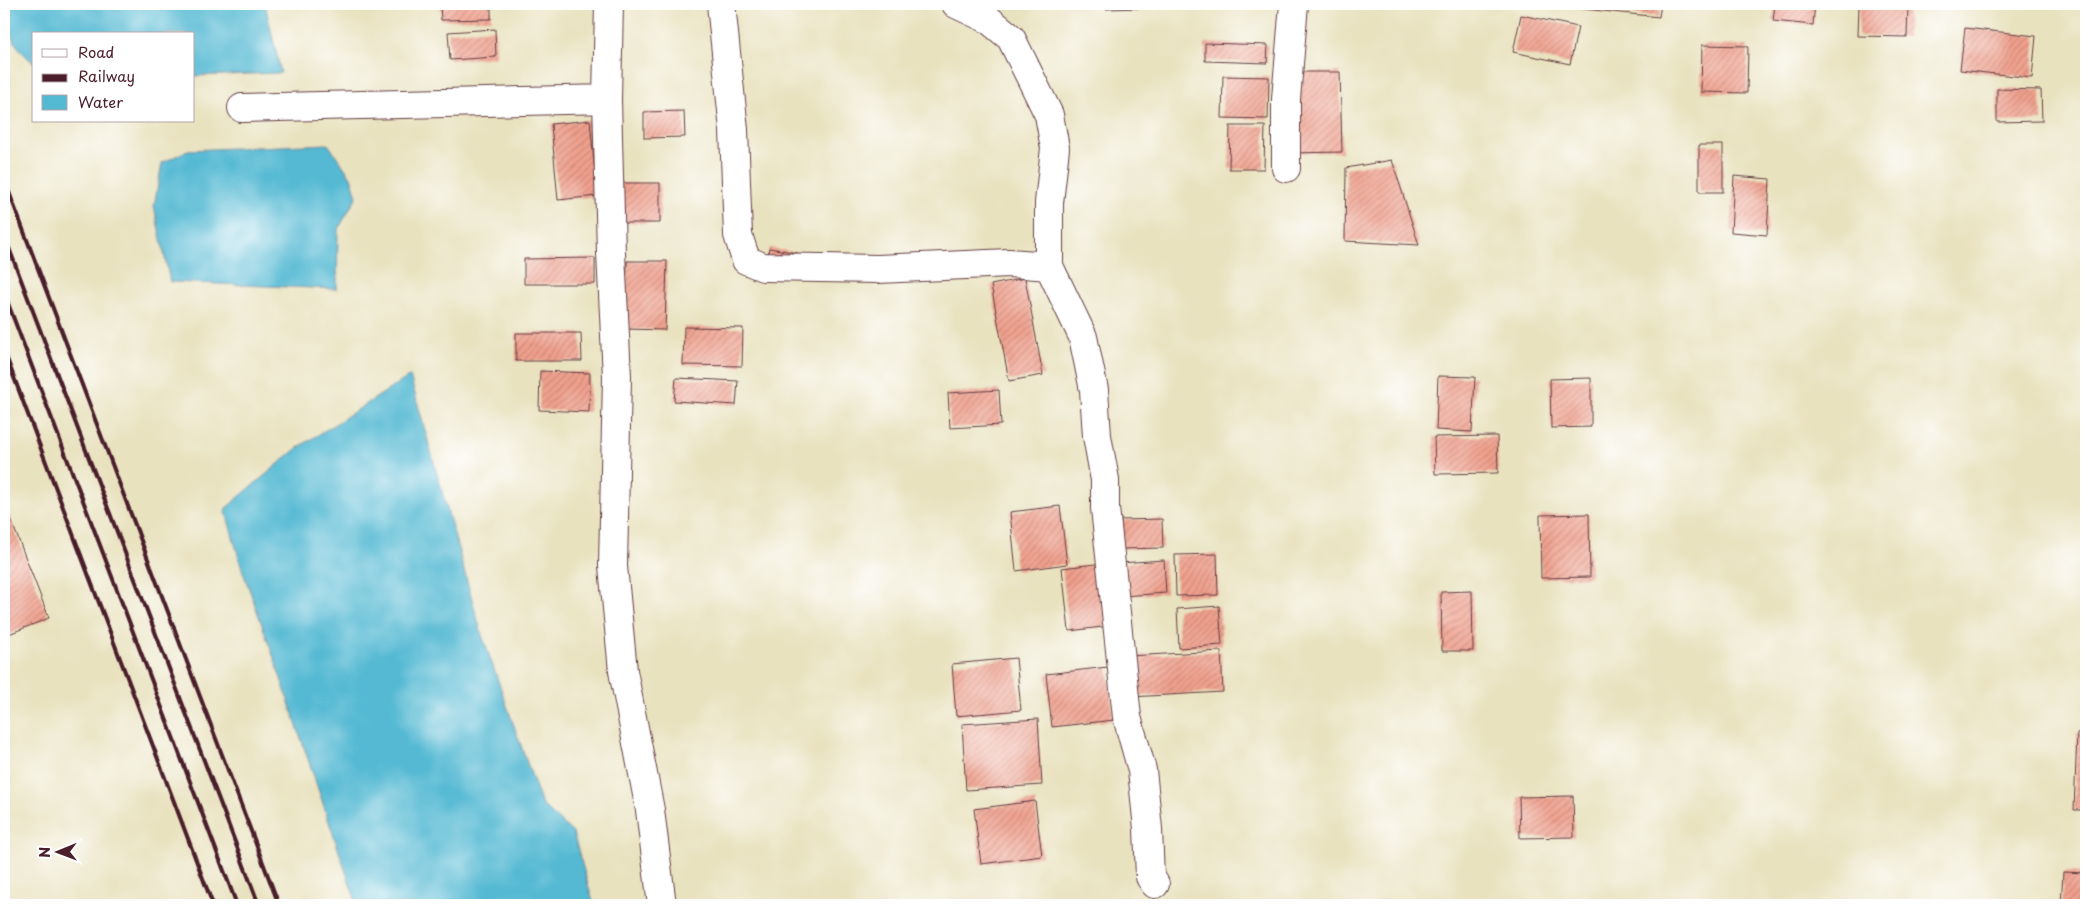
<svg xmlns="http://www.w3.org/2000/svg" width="2090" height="909" viewBox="0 0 2090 909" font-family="'Playpen Sans',sans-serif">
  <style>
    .water { fill: #54b9d3; stroke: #4f6c7f }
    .building { fill: url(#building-hatch) }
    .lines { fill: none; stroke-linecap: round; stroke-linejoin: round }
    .street-casing { stroke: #623c41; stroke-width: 30 }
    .street { stroke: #fff; stroke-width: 28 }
    .rail { stroke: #4a1f2b; stroke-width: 4 }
  </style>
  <defs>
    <pattern id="building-hatch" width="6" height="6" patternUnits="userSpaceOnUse" patternTransform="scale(1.25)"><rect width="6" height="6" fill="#f1a18e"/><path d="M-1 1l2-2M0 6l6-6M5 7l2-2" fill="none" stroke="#c58374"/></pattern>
  </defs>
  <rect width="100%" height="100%" fill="#fff"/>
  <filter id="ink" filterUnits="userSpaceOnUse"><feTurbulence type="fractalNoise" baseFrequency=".02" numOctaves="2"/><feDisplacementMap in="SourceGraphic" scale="10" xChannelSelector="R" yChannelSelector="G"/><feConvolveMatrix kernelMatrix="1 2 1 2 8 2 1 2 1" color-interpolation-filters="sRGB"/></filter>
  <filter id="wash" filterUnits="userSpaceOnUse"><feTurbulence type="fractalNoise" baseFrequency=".0096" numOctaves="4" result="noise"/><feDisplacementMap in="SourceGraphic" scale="20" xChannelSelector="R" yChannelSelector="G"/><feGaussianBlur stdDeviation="1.12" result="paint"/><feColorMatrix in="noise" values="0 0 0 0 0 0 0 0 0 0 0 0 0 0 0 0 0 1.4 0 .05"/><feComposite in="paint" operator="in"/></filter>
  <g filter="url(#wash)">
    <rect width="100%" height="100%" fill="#e9e2bf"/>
    <path class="water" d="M4,4h261l16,69 -87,3v-42h-160v29c-19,-15 -30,-34 -30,-59z
      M328,144l23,33 6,19 -19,34 -1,59 -167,-7 -16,-76 8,-43 26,-13z
      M410,376l72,259 60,170 31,28 21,72h-237l-83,-247 -31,-86 -18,-63 71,-60z"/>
    <g id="blocks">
      <path class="building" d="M440,4h51v15l-50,1z
        M1106,4h38l1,4 -39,1z
        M1566,4h95l-2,13 -94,-10z
        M1775,4h40l-2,21 -40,-4z
        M1859,4h49l-1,33 -49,-1z
        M1521,15l57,12 -8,37 -57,-12z
        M1965,28l71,8 -4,42 -72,-8z
        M495,29l1,28 -46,3 -2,-28z
        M1205,43l63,2 -1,18 -62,-2z
        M1702,45l46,1 -1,47 -46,-1z
        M1291,72h49l2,80 -50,1z
        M1223,76l46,1 -1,42 -46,-1z
        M1997,89l44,1 1,31 -45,1z
        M684,111l1,26 -41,1v-26z
        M590,120l7,76 -39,4 -7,-76z
        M1230,126h35l-1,43h-35z
        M1699,145h24v47h-24z
        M1392,160l27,85 -74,-4 1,-73z
        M1734,176l36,3 -3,56 -36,-3z
        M614,183h46v40h-45z
        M769,248l29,5 -1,11 -30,-5z
        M595,258v26h-71v-25z
        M627,261h40l-2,69 -40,-1z
        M1025,278l18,97 -34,6 -18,-96z
        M684,327l59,1 -1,38 -59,-1z
        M516,333h65l1,28h-66z
        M540,371l50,2 -1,39 -50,-2z
        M1438,376l37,1 -3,55 -36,-2z
        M676,378l62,3 -2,24 -62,-4z
        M1591,378v49l-40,1 -1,-49z
        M999,390l2,35 -51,3 -2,-35z
        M1497,436l1,37 -63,1 -1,-37z
        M4,502l45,116 -45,18z
        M1060,506l7,58 -51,7 -6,-59z
        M1589,514l1,63 -49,1 -1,-63z
        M1162,519l1,29 -41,1 -1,-29z
        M1217,554l1,41 -42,1 -1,-41z
        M1164,560l2,33 -44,3 -2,-33z
        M1104,563l7,63 -42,5 -7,-63z
        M1472,591l1,60h-31l-1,-59z
        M1219,606l3,39 -43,3 -2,-39z
        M1221,651l2,41 -93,5 -2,-41z
        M1016,658l5,52 -65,6 -4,-52z
        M1108,667l6,53 -62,7 -6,-53z
        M1038,719l4,66 -76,5 -4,-66z
        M2077,733l9,1v76h-12z
        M1573,796l1,41 -54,1 -1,-41z
        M1035,801l7,55 -61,8 -7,-55z
        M2063,872l23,1v32h-25z"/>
    </g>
  </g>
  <g filter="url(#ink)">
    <use href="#blocks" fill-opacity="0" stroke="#623c41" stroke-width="1"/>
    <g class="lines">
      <g class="street-casing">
        <path id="street" d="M609,4l-2,95 4,154 6,124 -4,189 10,105 27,139 12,95
          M721,4l13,126 4,105 8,25 17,7 115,2 131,-6 40,3 34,71 11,53 3,46 8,44v28l22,209 15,53 6,59 2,48 5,7
          M956,4l32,15 23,19 38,77 6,33 -6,55v63
          M242,108l365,-9
          M1286,168v-69l8,-95"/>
      </g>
      <use href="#street" class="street"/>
      <path class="rail" d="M4,179l275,726
        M4,235l255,670
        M4,293l233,612
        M4,351l209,554"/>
    </g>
  </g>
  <rect width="2090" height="909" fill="none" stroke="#fff" stroke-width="20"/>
  <rect x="32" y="32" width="162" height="90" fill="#ffffff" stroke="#b7a5aa"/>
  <rect x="42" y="49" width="25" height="8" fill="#ffffff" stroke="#b7a5aa"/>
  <text x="78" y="58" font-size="15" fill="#4a1f2b">Road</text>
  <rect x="42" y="74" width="25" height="8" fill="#4a1f2b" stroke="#b7a5aa"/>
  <text x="78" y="82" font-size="15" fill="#4a1f2b">Railway</text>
  <rect x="42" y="95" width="25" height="15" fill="#54b9d3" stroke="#b7a5aa"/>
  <text x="78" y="108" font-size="15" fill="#4a1f2b">Water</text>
  <g transform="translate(58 852) rotate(269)" stroke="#ffffff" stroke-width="4" paint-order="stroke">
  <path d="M0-4L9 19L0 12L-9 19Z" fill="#4a1f2b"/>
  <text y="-8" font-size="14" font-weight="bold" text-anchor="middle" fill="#4a1f2b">N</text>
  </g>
</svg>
